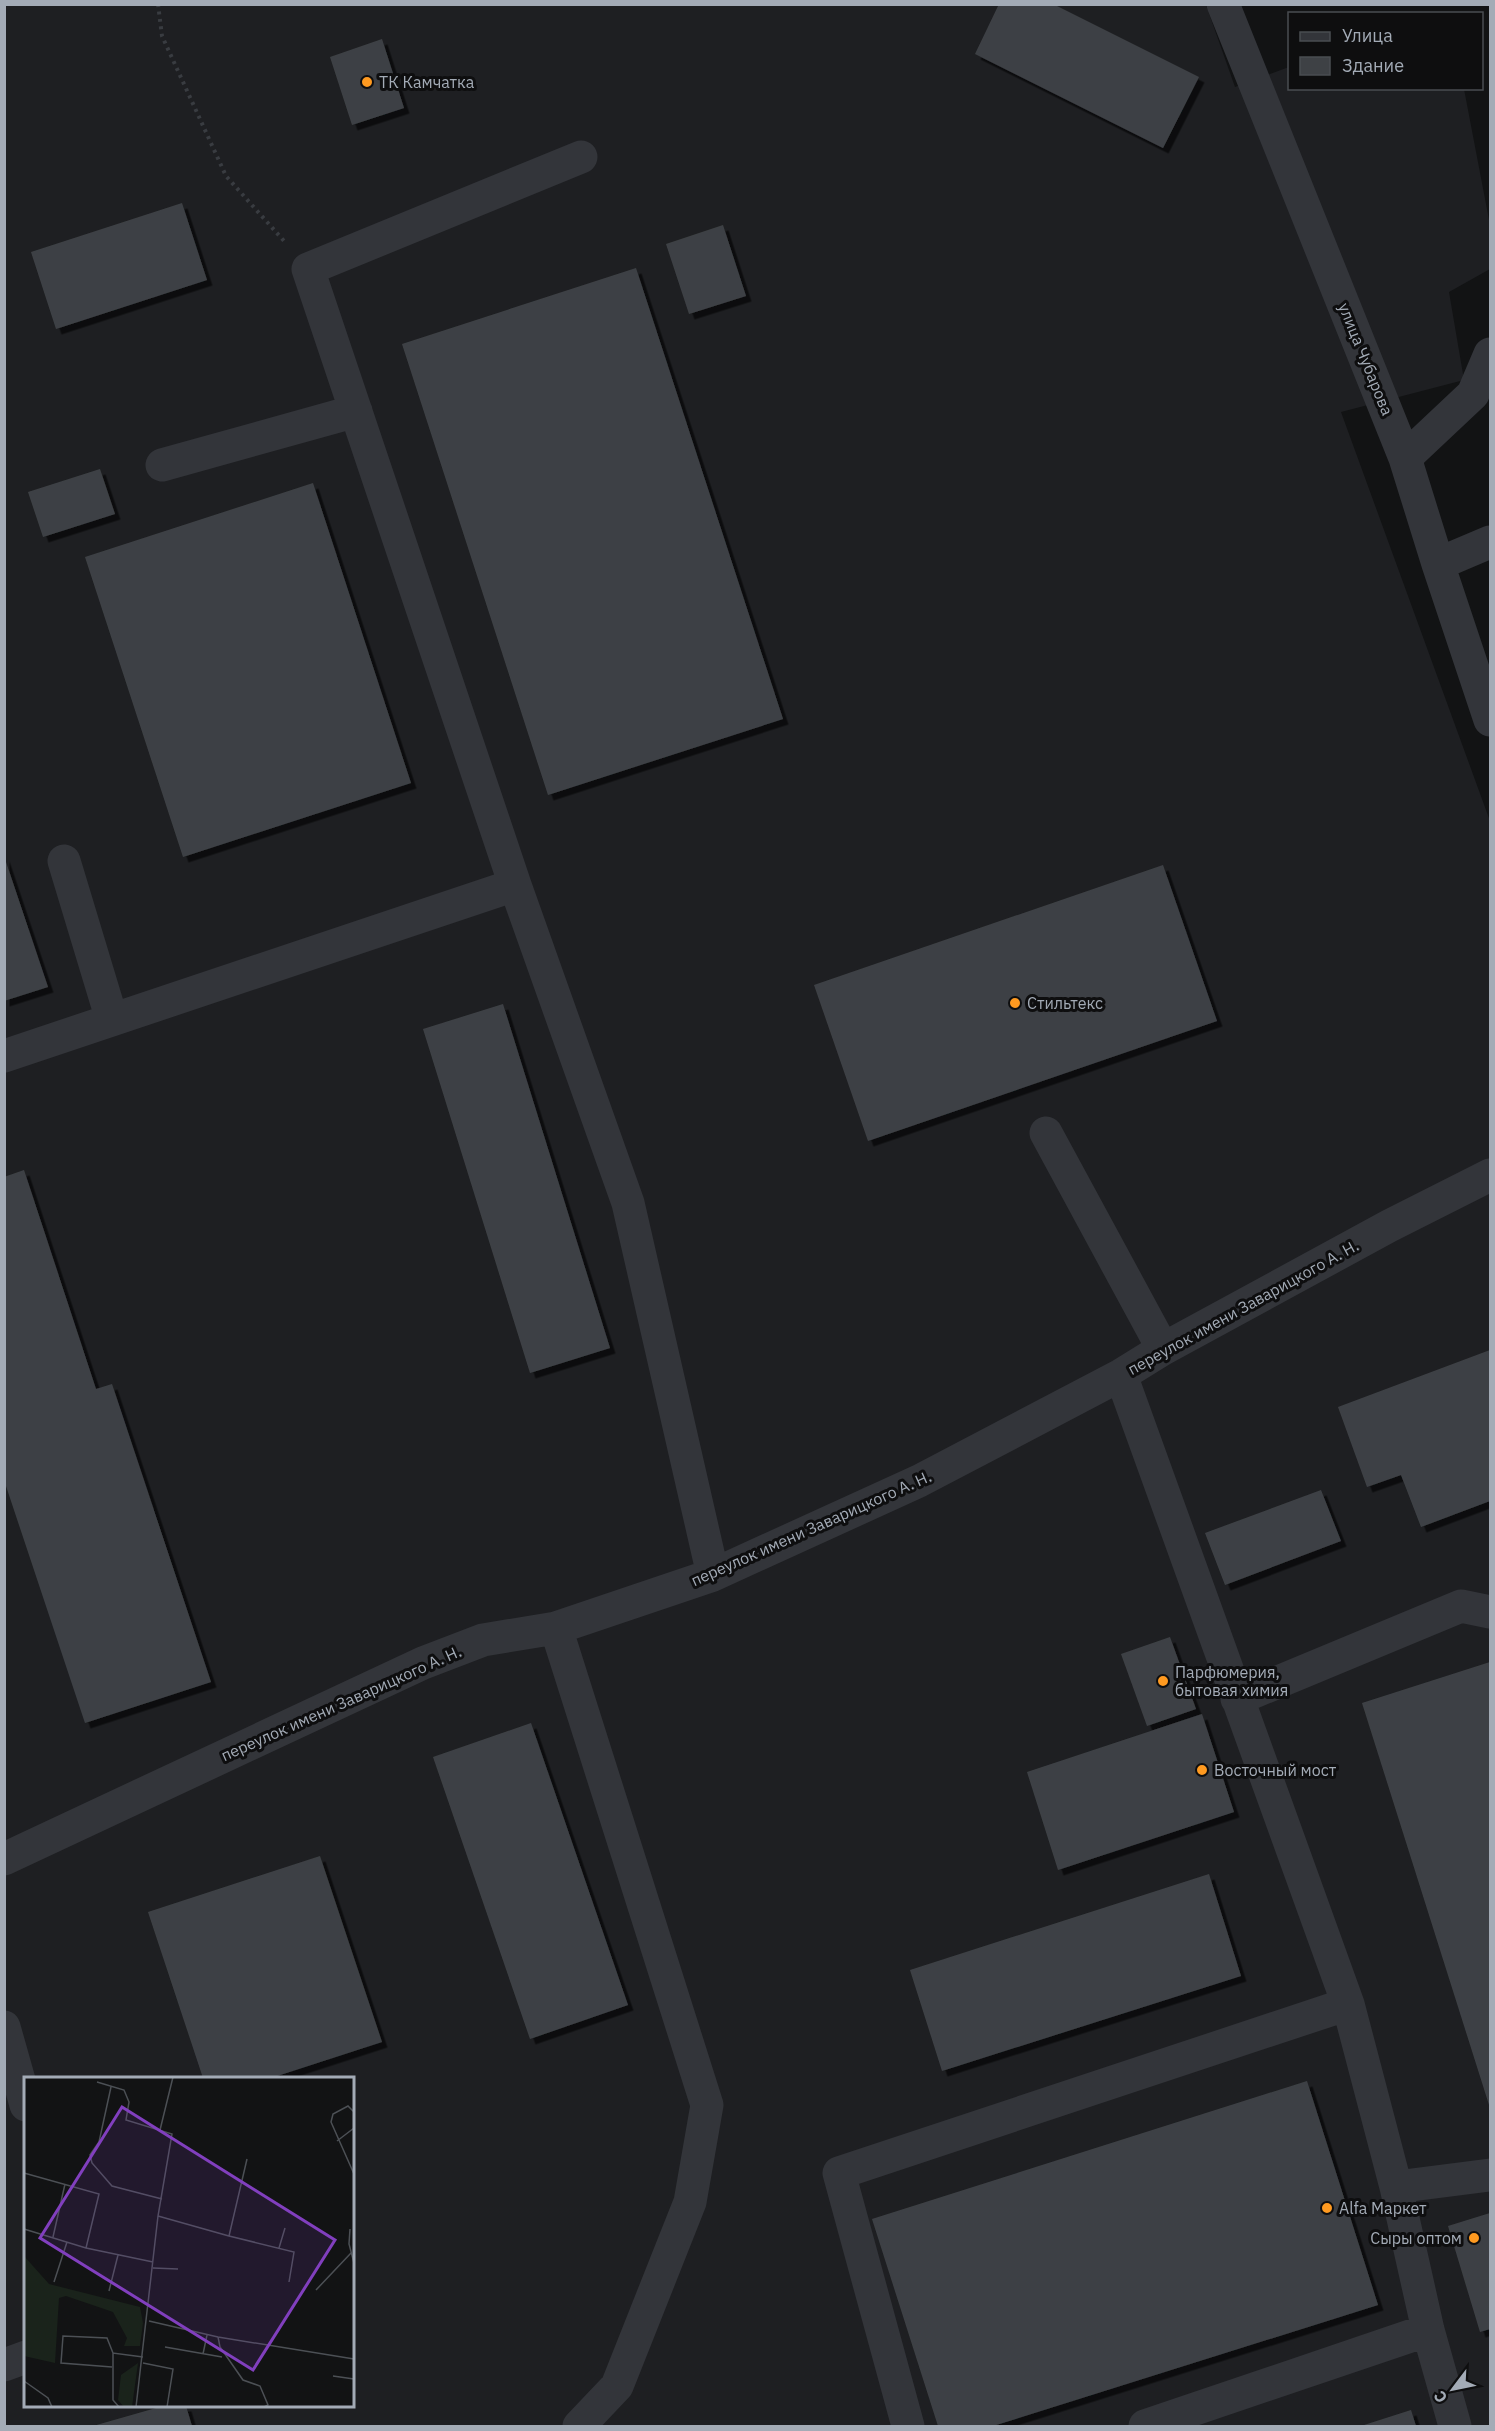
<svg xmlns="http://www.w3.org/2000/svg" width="1495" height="2431" viewBox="0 0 1495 2431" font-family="'IBM Plex Sans',sans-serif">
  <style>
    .built { fill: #1e1f22; fill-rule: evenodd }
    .building { fill: #3e4145; filter: url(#shadow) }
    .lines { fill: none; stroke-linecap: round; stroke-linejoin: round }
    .path { stroke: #393c41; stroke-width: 4; stroke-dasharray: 3 4.5; stroke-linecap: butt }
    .minor { stroke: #33353a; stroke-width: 33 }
    .poi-dot { fill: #ff9a20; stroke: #0e0e0f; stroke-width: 2 }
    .labels { text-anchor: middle; stroke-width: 6; stroke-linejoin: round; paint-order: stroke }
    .poi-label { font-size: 16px; fill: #a3abb6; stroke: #0e0e0f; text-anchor: start }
    .street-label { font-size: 16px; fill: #a3abb6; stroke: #0e0e0f }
    .inset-road { fill: none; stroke: #4c5055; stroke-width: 1.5 }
    .view { fill: #813fbe; fill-opacity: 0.15; stroke: #813fbe; stroke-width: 3 }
    .inset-edge { fill: none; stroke: #a3abb6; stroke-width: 3 }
  </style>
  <defs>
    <filter id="shadow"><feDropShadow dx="5.5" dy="5.5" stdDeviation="0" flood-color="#0009"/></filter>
  </defs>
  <rect width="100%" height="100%" fill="#121314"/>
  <path class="built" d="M5,5h1201l29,82 54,-20 1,21 174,1 26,136v44l-41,23 15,88 -123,32 149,409v1605h-1485zM26,2078h326v328h-326z"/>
  <path class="building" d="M999,4h54l146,73 -36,71 -188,-94z
    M382,39l22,69 -52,17 -22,-68z
    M182,203l25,77 -151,49 -25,-77z
    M723,225l23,71 -57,18 -23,-70z
    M636,268l147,451 -235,76 -146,-451z
    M100,469l15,45 -72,23 -15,-45z
    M313,483l98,300 -228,74 -98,-300z
    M4,856l44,131 -44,14z
    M1163,865l54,156 -349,120 -54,-156z
    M503,1004l107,344 -80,25 -107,-344z
    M24,1170l72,219 16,-5 99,298 -126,41 -81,-243v-303z
    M1490,1350v151l-69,26 -20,-52 -34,12 -29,-80z
    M1321,1490l20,51 -116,44 -20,-52z
    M1170,1637l26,72 -49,17 -26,-72z
    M1490,1662v446l-128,-405z
    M1202,1714l32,98 -176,58 -31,-98z
    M531,1723l97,282 -98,34 -97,-282z
    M320,1856l62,186 -111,36h-68l-55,-166z
    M1209,1874l32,102 -299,95 -32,-101z
    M1307,2081l71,224 -385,121h-55l-66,-207z
    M1490,2213v116l-10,3 -32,-106z
    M163,2406h23l6,20h-99z
    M1411,2410l5,16h-55z"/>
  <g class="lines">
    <path class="path" d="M158,4l4,32 64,140 58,65"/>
    <path class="minor" d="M1223,4l182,454 33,106 52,156
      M1405,458l68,-64 17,-40
      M162,465l194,-54
      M1438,564l52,-22
      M64,861l48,159
      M515,885l-207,-616 273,-112
      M4,1056l511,-171 113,318 85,372
      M1046,1133l117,216
      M1121,1375l227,629 48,183 32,143 27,96
      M556,1628l151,477 -17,97 -73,184 -38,40
      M1237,1699l224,-93 29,6
      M4,1859l419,-196 60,-23 73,-12 157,-53 206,-94 202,-106 42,-26 226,-123 101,-51
      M4,2027l22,78
      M1396,2187l94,-12
      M4,2365l22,-8
      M908,2426l-69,-253 509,-169
      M1145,2426l283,-96"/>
  </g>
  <g class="poi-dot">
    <circle cx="367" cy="82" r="6"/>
    <circle cx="1015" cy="1003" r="6"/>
    <circle cx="1163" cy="1681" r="6"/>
    <circle cx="1202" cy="1770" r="6"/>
    <circle cx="1327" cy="2208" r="6"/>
    <circle cx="1474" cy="2238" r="6"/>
  </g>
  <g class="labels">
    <g class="poi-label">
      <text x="379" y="88">ТК Камчатка</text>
      <text x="1027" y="1009">Стильтекс</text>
      <text x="1175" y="1678">Парфюмерия,<tspan x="1175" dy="18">бытовая химия</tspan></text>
      <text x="1214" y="1776">Восточный мост</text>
      <text x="1339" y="2214">Alfa Маркет</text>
      <text x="1462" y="2244" text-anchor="end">Сыры оптом</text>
    </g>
    <g class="street-label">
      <text transform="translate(1366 359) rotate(68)" y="6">улица Чубарова</text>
      <text transform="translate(1243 1307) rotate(-29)" y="6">переулок имени Заварицкого А. Н.</text>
      <text transform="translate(811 1528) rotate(-24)" y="6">переулок имени Заварицкого А. Н.</text>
      <text transform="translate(341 1703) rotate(-24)" y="6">переулок имени Заварицкого А. Н.</text>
    </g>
  </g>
  <g transform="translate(24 2077)">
    <rect width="330" height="330" fill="#121314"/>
    <path d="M0,179l25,28 91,23 3,16 -3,23h-16l3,-8 -14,-26 -47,-16 -7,2 -4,65 -31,-7zM114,286l-6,44h-8l-6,-7 3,-25z" fill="#1a231b"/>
    <path class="inset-road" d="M73,5l27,8 5,12 -3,18 46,14 -14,82 -22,191M87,10l-12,55 -9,13 2,8 20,23 50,13M330,35l-6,-6 -15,8 -2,8 23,52M136,53l13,-53M313,64l17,-13M0,96l75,21 -13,54M134,139l71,20 18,-77M0,152l62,19 67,14M326,152l-1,15 5,19M205,159l65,16 -5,30M29,160l12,-53M255,171l6,-20M129,191l25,1M30,205l13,-40M292,213l35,-37M85,214l9,-36M125,244l69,16 136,22M194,260l2,10 23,33 17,6 8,19 -4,2M141,270l57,10M179,277l4,-19M119,286l30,6 -6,38M88,290l-51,-4 2,-27 44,2 6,15M309,299l21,3M0,304l24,17 4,9M95,330l-6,-7v-47l30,4"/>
    <path class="view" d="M98,30l213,133 -82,130 -213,-132z"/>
    <rect width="330" height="330" class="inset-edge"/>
  </g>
  <rect width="1495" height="2431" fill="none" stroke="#a3abb6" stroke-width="12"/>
  <rect x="1288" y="12" width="195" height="78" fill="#0e0e0f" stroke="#4a4d52" stroke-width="1.5"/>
  <rect x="1300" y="32" width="30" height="9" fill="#33353a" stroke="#4a4d52" stroke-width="1.5"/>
  <text x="1342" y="42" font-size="18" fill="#a3abb6">Улица</text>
  <rect x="1300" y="57" width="30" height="18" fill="#3e4145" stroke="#4a4d52" stroke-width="1.5"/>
  <text x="1342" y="72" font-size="18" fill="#a3abb6">Здание</text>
  <g transform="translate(1453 2389) rotate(238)" stroke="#0e0e0f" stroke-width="4.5" paint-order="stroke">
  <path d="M0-4.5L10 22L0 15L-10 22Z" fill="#a3abb6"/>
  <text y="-9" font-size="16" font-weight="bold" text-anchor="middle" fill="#a3abb6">С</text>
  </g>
</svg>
